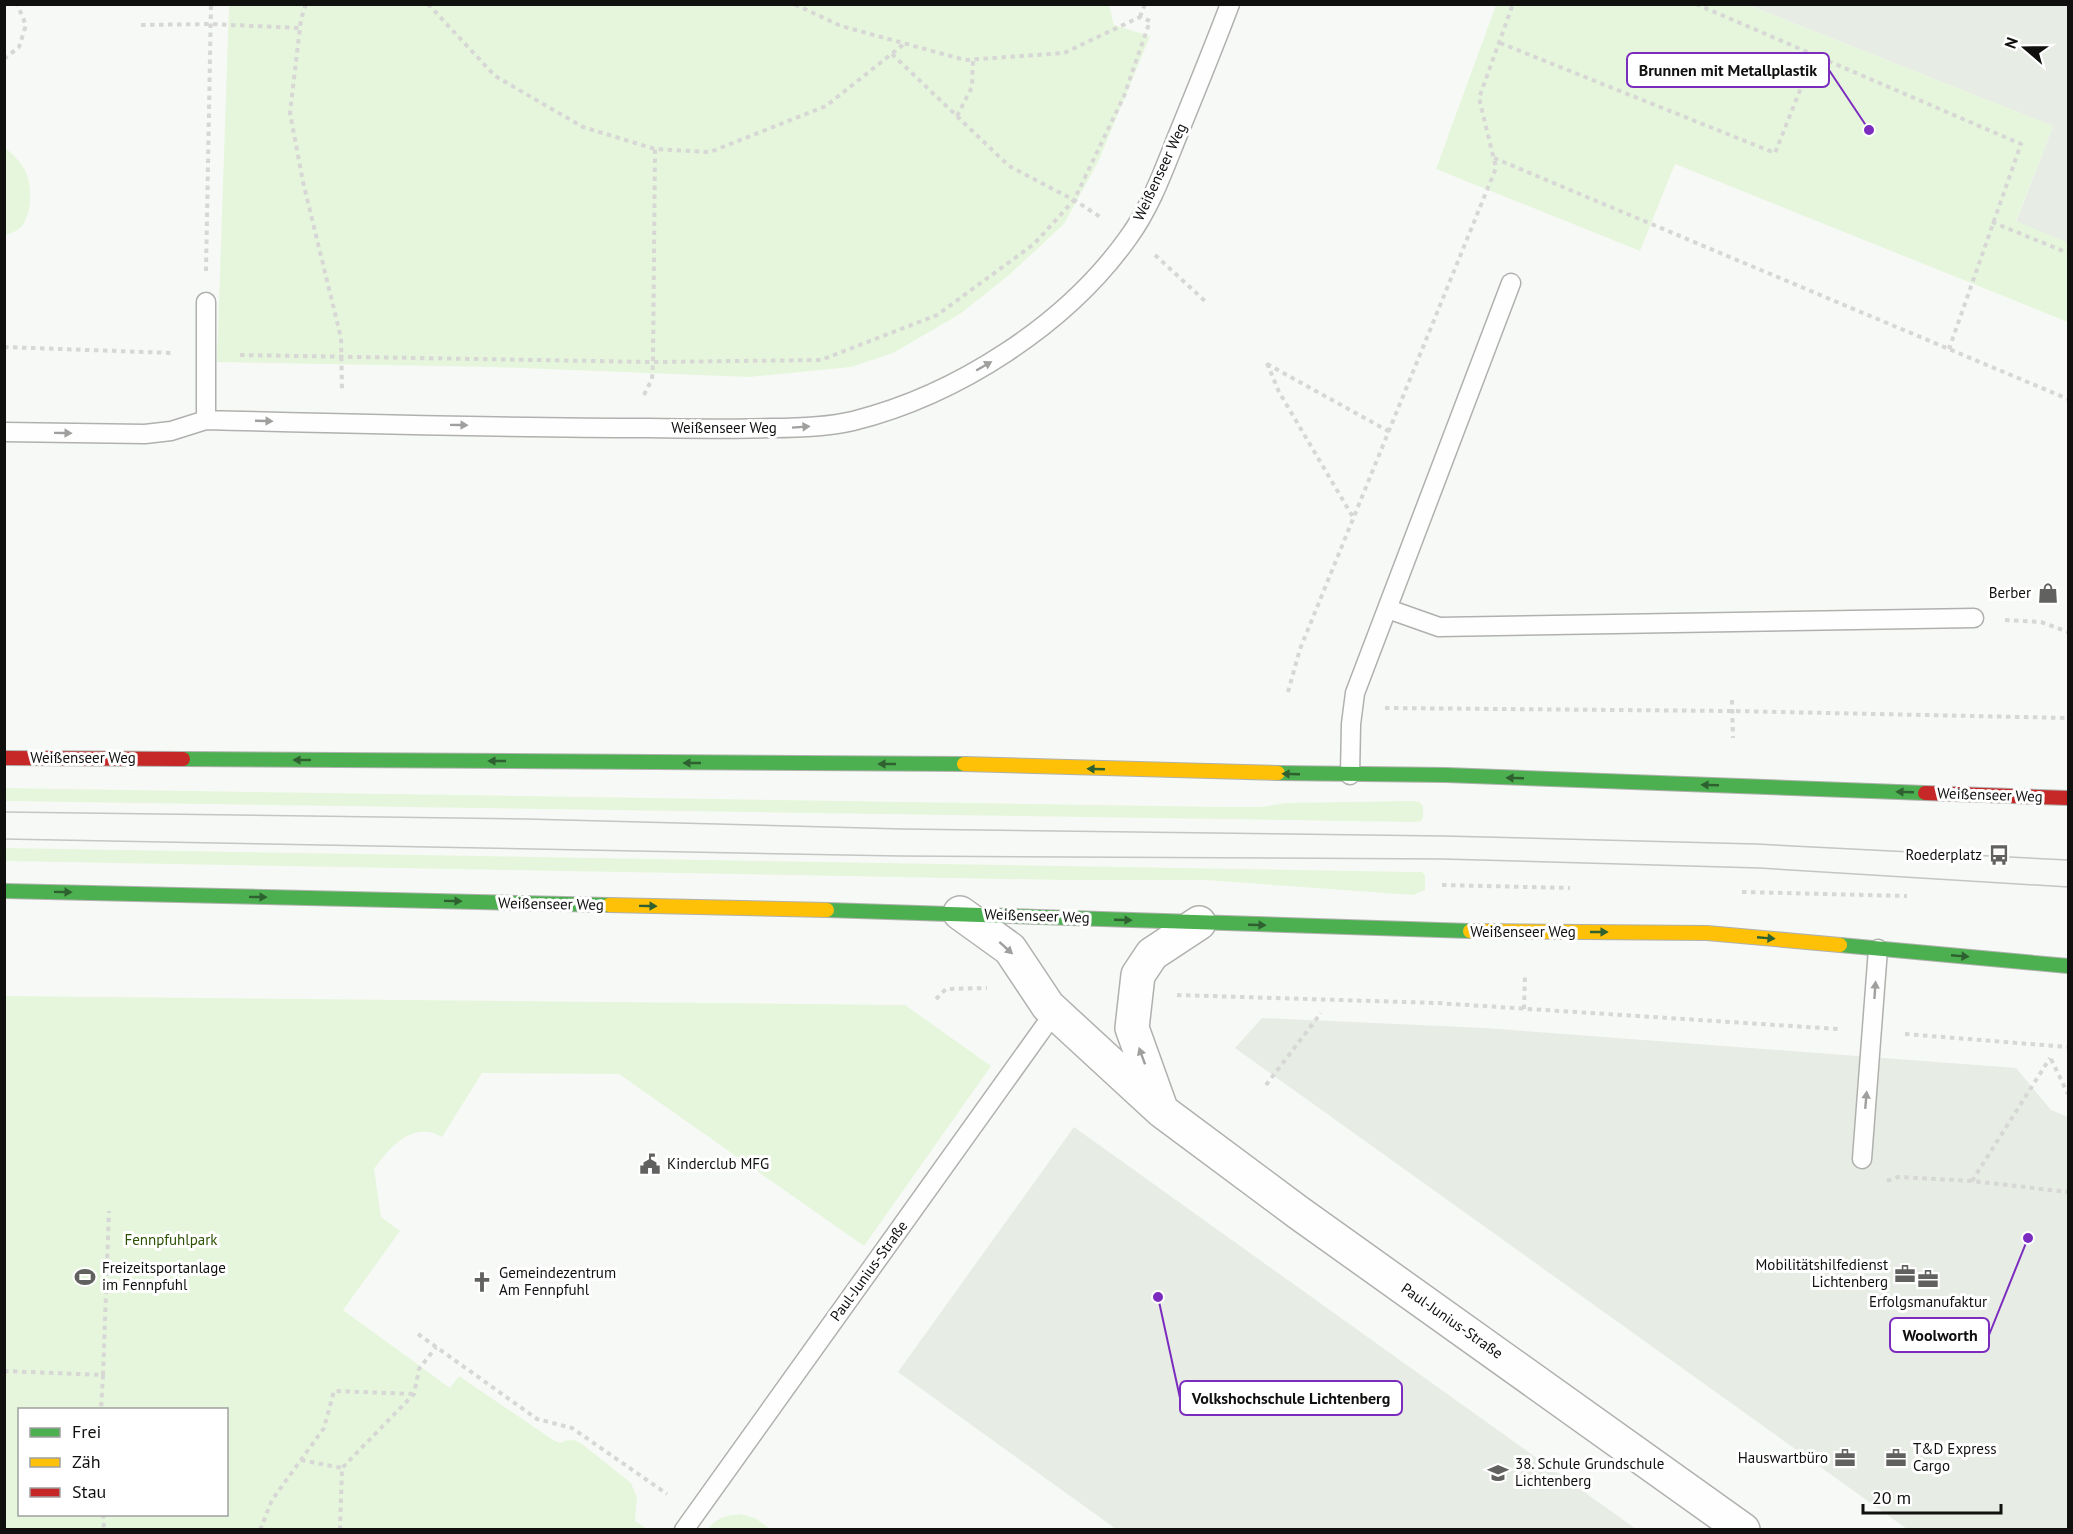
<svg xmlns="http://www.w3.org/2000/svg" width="2073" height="1534" viewBox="0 0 2073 1534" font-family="'PT Sans',sans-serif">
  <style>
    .built { fill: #e7ece4 }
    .green { fill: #e6f6dc; fill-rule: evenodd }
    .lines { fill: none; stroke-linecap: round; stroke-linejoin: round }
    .lane-casing { stroke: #b0b1ae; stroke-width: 21 }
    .street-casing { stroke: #b0b1ae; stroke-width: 36 }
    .fast-casing { stroke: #b0b1ae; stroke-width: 16 }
    .slow-casing { stroke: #b0b1ae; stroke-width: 16 }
    .jam-casing { stroke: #b0b1ae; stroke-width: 16 }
    .path { stroke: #d7d7d6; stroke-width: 4; stroke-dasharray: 4.5 4.5; stroke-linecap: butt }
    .lane { stroke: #fefefe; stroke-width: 18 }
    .street { stroke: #fefefe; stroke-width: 33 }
    .fast { stroke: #4caf50; stroke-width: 14 }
    .slow { stroke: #ffc107; stroke-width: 14 }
    .jam { stroke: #c62828; stroke-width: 14 }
    .tram { stroke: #c4c5c4; stroke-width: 1.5 }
    .oneway { fill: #9f9f9e }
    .oneway2 { fill: #2e6030 }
    .labels { text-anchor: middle; stroke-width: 6; stroke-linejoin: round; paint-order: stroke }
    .street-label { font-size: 15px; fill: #10110f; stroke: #fff }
    .poi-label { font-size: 15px; fill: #10110f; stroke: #fff; text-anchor: start }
    .park-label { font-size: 15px; fill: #2c5002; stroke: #fff }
    .leader { fill: none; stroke: #7b2cbf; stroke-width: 2 }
    .callout-dot { fill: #7b2cbf; stroke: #fff; stroke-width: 2 }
    .callout { fill: #fff; stroke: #7b2cbf; stroke-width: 2 }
    .callout-label { font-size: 16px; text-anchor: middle; font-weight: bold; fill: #10110f }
  </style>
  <rect width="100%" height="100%" fill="#f7f9f6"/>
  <path class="built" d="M1748,5h320v238l-52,-21 37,-96z
    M1262,1018l223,10 531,40 35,42 17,7v412h-161l-672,-481z
    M1074,1127l404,289 158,113h-520l-218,-157z"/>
  <path class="green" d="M1109,5l5,20 36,11 -51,124 -35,64 -55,51 -49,39 -67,39 -42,14 -102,10 -257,-10 -275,-5 12,-357z
    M1496,5h252l305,121 -37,95 52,22v79l-393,-158 -35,87 -204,-82z
    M4,147c9,7 17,15 22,25 6,14 6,38 -2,51 -4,7 -12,10 -19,12z
    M5,788l1220,19h36l25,-4 127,-2 6,1 4,4v12l-2,3 -6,1 -1410,-21z
    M5,848l1409,24h8l3,3v15l-12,5 -208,-15h-139l-1061,-19z
    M5,996l900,9 86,61 -127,180 -245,-172 -137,-1 -40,64c-4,-2 -10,-5 -14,-5 -24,-3 -42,21 -54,37l7,48 19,14 -57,79 107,78 9,-12 94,64 7,3c9,-4 14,-4 22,1l49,39 6,14 -2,24 12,8h-642zM20,1410h206v104h-206z
    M740,1514l15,4 15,11h-62c9,-12 17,-13 32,-15z"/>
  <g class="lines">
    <g class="lane-casing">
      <path id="lane" d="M206,420v-118
        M4,432l141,2 26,-3 35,-11c147,4 294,8 442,8 41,1 83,1 124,0 27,0 55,-1 81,-7 104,-26 213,-96 275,-183 22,-30 35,-66 49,-101 18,-44 36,-88 53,-133
        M1388,609l51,18 535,-9
        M1350,775l1,-51 4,-31 156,-410
        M1862,1159l16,-210
        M684,1530l370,-517"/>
    </g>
    <g class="street-casing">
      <path id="street" d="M960,913l50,36 38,57 114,105 137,102 444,317
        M1160,1106l-28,-78 6,-53 14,-21 47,-31"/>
    </g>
    <g class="fast-casing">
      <path id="fast" d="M183,759l781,5
        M1278,773l168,2 479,18
        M4,891l605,14
        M827,910l643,21
        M1840,945l228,21"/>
    </g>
    <g class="slow-casing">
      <path id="slow" d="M964,764l314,9
        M609,905l218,5
        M1470,931l237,2 133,12"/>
    </g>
    <g class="jam-casing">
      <path id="jam" d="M4,758l179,1
        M1925,793l143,5"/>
    </g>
    <path class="path" d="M306,4l-5,15 -11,94 13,69 38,156 1,51
      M428,4l67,72 88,51 72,22 55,3 116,-46 78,-62
      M1696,4l325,140 -72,205
      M1140,17l5,-13
      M141,25l69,-1 90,4
      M1500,43l275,110 39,-98
      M892,54l117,112 65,34 28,18
      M4,59l15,-12 7,-22 -9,-21
      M957,116l15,-29 1,-28
      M1494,158l574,241
      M1992,222l76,31
      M1155,255l50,46
      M206,271l5,-267
      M4,347l168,6
      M240,355l413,7 168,-2 116,-45 97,-71 40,-44 50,-104 26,-75 -10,-4 -76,36 -99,7 -124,-34 -47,-22
      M1267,363l12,29 75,127
      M1267,364l123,68
      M644,395l8,-16 1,-17 2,-213
      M2005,620l36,2 27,10
      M1288,692l12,-43 196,-481 -17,-70 34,-94
      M1732,700l1,38
      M1385,708l347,3 336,7
      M1442,885l128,3
      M1742,892l165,4
      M1177,995l260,8 401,26
      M936,999l10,-10 41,-1
      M1524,1009l1,-34
      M1905,1034l163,13
      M2051,1059l17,35
      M1266,1085l55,-72
      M1887,1181l11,-4 74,4 96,11
      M1972,1181l78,-123
      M418,1334l119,85 35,9 95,66
      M4,1371l99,4 -2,35
      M103,1375l6,-164
      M301,1460l41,8
      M103,1514l1,16
      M260,1530l12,-30 52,-72 10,-37 80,3
      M340,1530l2,-62 72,-74 5,-25 17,-22"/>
    <use href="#lane" class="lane"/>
    <use href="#street" class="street"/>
    <use href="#fast" class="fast"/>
    <use href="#slow" class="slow"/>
    <use href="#jam" class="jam"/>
    <path class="tram" d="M4,812l523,7 376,10 541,7 312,8 312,16
      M4,839l896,17 543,3 316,9 309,19"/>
  </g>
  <defs><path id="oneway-solid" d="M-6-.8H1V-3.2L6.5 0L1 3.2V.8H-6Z" transform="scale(1.5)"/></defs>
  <g class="oneway">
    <use href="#oneway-solid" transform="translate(984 366) rotate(-30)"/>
    <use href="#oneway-solid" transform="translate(264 421) rotate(2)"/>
    <use href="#oneway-solid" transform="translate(459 425) rotate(1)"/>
    <use href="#oneway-solid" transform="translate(801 427) rotate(-4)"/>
    <use href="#oneway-solid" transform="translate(63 433) rotate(1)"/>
    <use href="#oneway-solid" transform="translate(1006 948) rotate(42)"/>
    <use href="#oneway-solid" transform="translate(1875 990) rotate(-86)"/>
    <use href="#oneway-solid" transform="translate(1142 1056) rotate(-110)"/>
    <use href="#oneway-solid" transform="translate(1866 1100) rotate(-85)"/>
  </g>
  <g class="oneway2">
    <use href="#oneway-solid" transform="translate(302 760) rotate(-180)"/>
    <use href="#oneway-solid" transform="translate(497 761) rotate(-180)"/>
    <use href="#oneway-solid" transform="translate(692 763) rotate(-180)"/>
    <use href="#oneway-solid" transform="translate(887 764) rotate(-180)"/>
    <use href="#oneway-solid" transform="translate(1096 769) rotate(-178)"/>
    <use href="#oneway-solid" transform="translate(1291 774) rotate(-178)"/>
    <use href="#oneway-solid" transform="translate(1515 778) rotate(-178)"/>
    <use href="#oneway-solid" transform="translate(1710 785) rotate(-178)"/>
    <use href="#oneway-solid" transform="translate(1905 792) rotate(-178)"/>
    <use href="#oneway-solid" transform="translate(63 892) rotate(1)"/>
    <use href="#oneway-solid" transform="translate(258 897) rotate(1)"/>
    <use href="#oneway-solid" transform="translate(453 901) rotate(1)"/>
    <use href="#oneway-solid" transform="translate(648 906) rotate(1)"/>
    <use href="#oneway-solid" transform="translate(1123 920) rotate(2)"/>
    <use href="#oneway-solid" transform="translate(1257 925) rotate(2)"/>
    <use href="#oneway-solid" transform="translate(1599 932)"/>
    <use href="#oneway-solid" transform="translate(1766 938) rotate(5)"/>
    <use href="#oneway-solid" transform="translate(1960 956) rotate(5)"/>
  </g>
  <defs>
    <g id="shop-bare" transform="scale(1.62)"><path d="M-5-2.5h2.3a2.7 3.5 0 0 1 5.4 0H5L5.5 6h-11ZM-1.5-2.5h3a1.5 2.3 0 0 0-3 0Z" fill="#616260" stroke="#fff" stroke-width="2.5" paint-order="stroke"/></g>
    <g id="bus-bare" transform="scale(1.62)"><path d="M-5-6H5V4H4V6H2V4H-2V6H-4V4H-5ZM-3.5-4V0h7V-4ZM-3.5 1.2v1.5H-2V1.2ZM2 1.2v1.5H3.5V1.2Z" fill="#616260" stroke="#fff" stroke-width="2.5" paint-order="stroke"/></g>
    <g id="civic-bare" transform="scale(1.62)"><path d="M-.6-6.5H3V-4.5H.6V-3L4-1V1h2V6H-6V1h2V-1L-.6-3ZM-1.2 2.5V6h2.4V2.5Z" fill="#616260" stroke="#fff" stroke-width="2.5" paint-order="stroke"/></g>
    <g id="office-bare" transform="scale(1.62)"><path d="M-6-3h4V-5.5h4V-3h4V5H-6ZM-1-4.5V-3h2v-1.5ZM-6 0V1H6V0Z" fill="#616260" stroke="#fff" stroke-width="2.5" paint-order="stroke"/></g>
    <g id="stadium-bare" transform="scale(1.62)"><path d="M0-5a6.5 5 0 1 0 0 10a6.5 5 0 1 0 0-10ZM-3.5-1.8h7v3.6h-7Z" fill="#616260" stroke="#fff" stroke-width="2.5" paint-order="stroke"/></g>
    <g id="church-bare" transform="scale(1.62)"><path d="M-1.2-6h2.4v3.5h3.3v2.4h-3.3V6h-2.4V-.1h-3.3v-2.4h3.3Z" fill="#616260" stroke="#fff" stroke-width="2.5" paint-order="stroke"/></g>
    <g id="school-bare" transform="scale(1.62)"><path d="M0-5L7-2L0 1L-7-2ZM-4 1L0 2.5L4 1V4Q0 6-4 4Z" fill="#616260" stroke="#fff" stroke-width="2.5" paint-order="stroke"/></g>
  </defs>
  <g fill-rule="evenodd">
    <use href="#shop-bare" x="2048" y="593"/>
    <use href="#bus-bare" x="1999" y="855"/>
    <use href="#civic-bare" x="650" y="1164"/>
    <use href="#office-bare" x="1905" y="1274"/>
    <use href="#stadium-bare" x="85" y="1277"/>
    <use href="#office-bare" x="1928" y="1279"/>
    <use href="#church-bare" x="482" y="1282"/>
    <use href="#office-bare" x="1845" y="1458"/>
    <use href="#office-bare" x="1896" y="1458"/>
    <use href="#school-bare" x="1498" y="1473"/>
  </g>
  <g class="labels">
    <g class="street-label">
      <text transform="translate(1160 172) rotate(-65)" y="5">Weißenseer Weg</text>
      <text x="724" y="433">Weißenseer Weg</text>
      <text x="83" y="763">Weißenseer Weg</text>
      <text transform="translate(1990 795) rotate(2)" y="5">Weißenseer Weg</text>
      <text transform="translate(551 904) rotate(1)" y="5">Weißenseer Weg</text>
      <text transform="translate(1037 916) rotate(2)" y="5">Weißenseer Weg</text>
      <text x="1523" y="937">Weißenseer Weg</text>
      <text transform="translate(869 1271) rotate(-54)" y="5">Paul-Junius-Straße</text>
      <text transform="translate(1452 1321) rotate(35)" y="5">Paul-Junius-Straße</text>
    </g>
    <g class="poi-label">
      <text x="2031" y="598" text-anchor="end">Berber</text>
      <text x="1982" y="860" text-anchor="end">Roederplatz</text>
      <text x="667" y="1169">Kinderclub MFG</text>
      <text x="1888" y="1270" text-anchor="end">Mobilitätshilfedienst<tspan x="1888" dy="17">Lichtenberg</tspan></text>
      <text x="102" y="1273">Freizeitsportanlage<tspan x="102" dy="17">im Fennpfuhl</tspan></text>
      <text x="499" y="1278">Gemeindezentrum<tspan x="499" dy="17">Am Fennpfuhl</tspan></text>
      <text x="1928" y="1307" text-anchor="middle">Erfolgsmanufaktur</text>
      <text x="1913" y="1454">T&amp;D Express<tspan x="1913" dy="17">Cargo</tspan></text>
      <text x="1828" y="1463" text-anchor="end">Hauswartbüro</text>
      <text x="1515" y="1469">38. Schule Grundschule<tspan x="1515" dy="17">Lichtenberg</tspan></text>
    </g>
    <g class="park-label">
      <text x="171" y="1245">Fennpfuhlpark</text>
    </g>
  </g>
  <path class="leader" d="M1869 130L1829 70M2028 1238L1989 1335M1158 1297L1180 1398"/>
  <g class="callout-dot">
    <circle cx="1869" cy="130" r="6"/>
    <circle cx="2028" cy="1238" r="6"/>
    <circle cx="1158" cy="1297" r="6"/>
  </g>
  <g class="callout">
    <rect x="1627" y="53" width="202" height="34" rx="6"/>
    <rect x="1890" y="1318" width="99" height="34" rx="6"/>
    <rect x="1180" y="1381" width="222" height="34" rx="6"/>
  </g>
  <g class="callout-label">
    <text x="1728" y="76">Brunnen mit Metallplastik</text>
    <text x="1940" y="1341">Woolworth</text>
    <text x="1291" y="1404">Volkshochschule Lichtenberg</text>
  </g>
  <rect width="2073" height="1534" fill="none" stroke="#10110f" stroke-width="12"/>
  <rect x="18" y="1408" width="210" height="108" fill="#ffffff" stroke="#9fa09f" stroke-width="1.5"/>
  <rect x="30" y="1428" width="30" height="9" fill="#4caf50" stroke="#9fa09f" stroke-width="1.5"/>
  <text x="72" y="1438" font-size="18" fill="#10110f">Frei</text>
  <rect x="30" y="1458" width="30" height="9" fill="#ffc107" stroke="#9fa09f" stroke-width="1.5"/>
  <text x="72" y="1468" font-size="18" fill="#10110f">Zäh</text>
  <rect x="30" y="1488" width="30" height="9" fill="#c62828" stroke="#9fa09f" stroke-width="1.5"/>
  <text x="72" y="1498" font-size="18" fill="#10110f">Stau</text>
  <g transform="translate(2025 48) rotate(290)" stroke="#ffffff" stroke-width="4.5" paint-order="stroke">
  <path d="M0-4.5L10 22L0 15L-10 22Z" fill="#10110f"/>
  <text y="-9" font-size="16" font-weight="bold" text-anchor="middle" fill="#10110f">N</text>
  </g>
  <path d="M1863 1504v9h138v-9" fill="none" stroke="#10110f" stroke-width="3"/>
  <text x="1872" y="1504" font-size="18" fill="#10110f" stroke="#ffffff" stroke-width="4.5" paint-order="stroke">20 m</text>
</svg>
